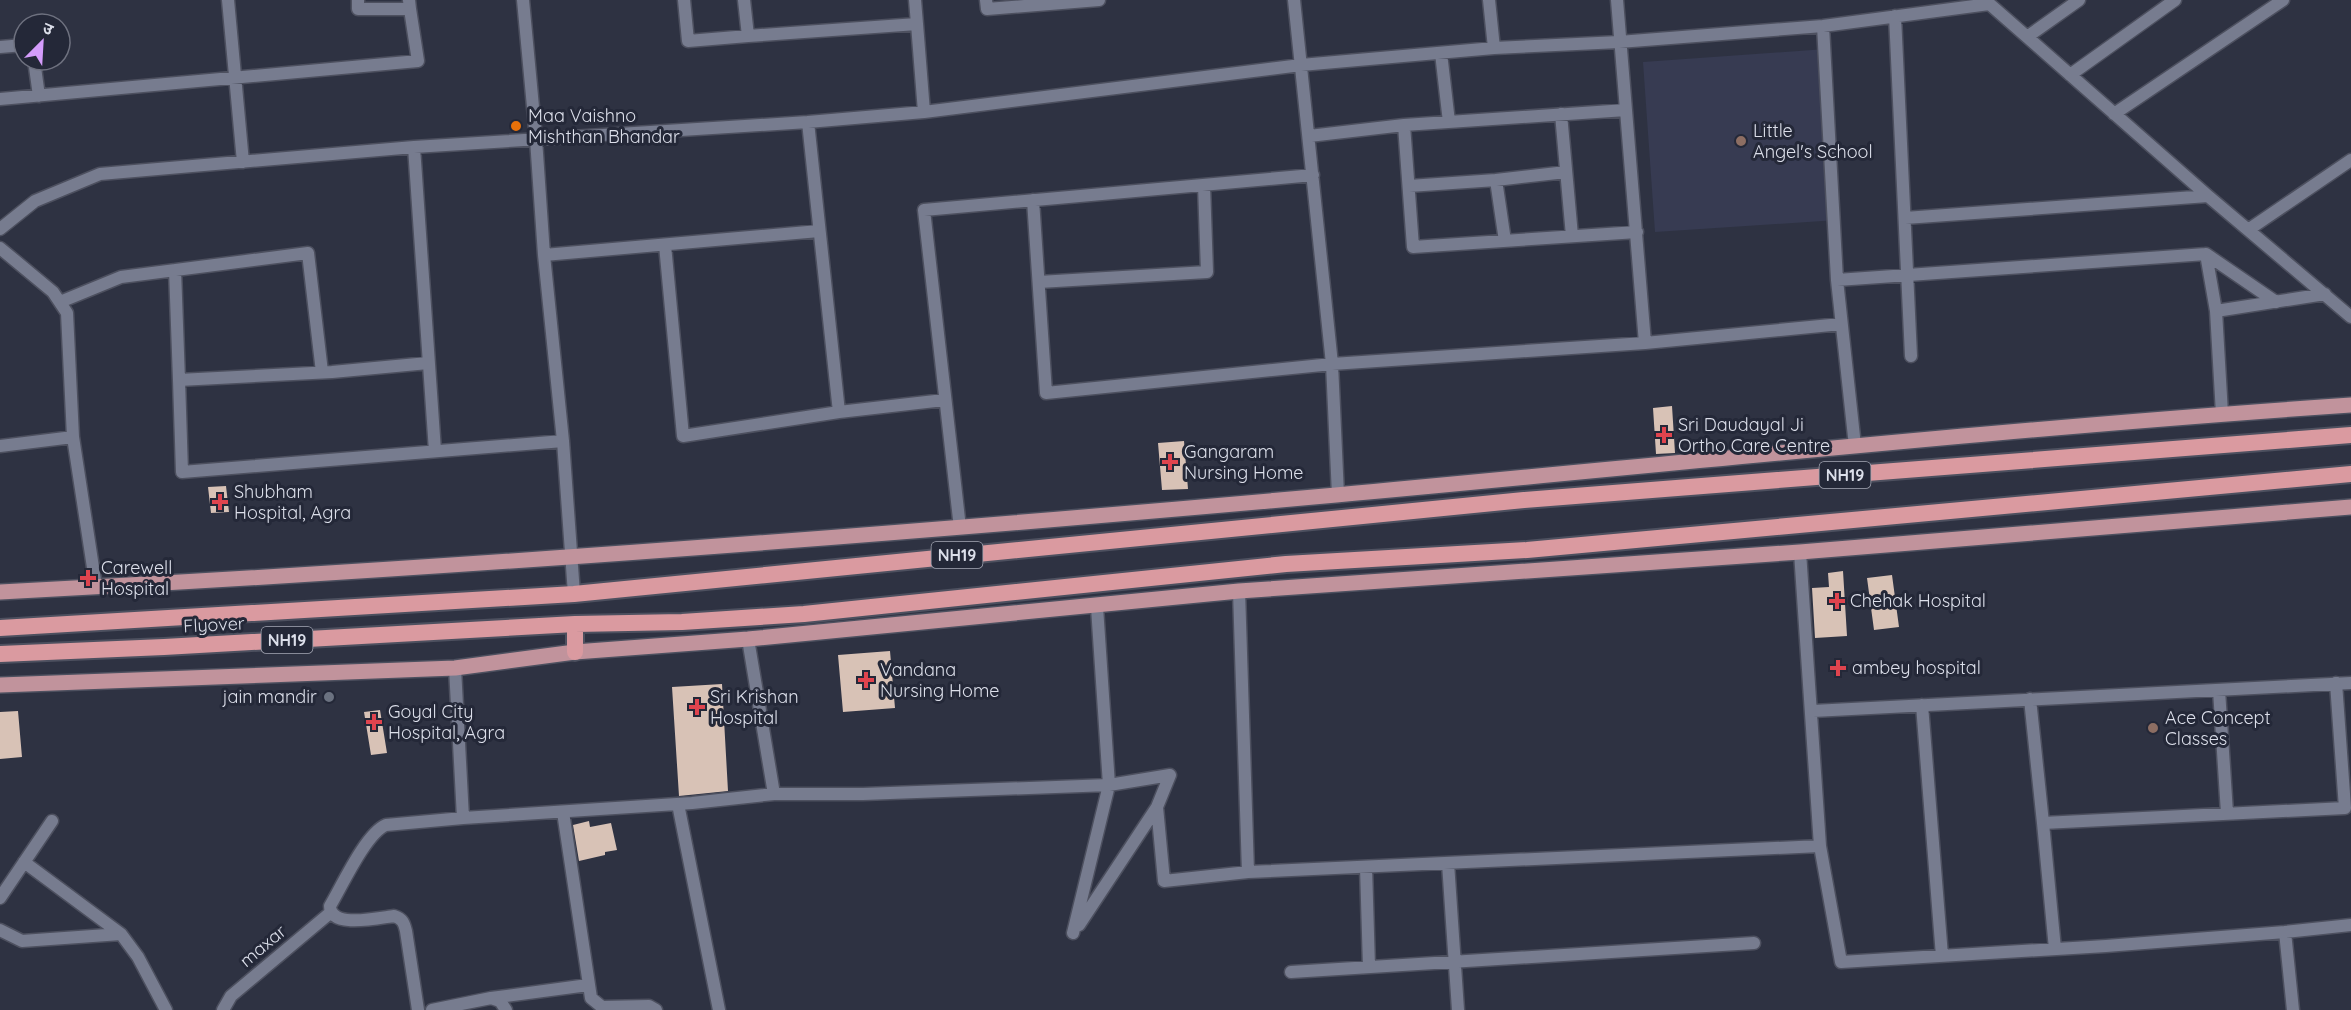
<svg xmlns="http://www.w3.org/2000/svg" width="2351" height="1010" viewBox="0 0 2351 1010" font-family="Quicksand,'Noto Sans Devanagari',sans-serif">
  <style>
    .built { fill: #373b52 }
    .building { fill: #d8c2b6 }
    .lines { fill: none; stroke-linecap: round; stroke-linejoin: round }
    .minor-casing { stroke: #4d505f; stroke-width: 15 }
    .primary-casing { stroke: #4d505f; stroke-width: 18 }
    .trunk-casing { stroke: #4d505f; stroke-width: 20 }
    .minor { stroke: #777c8f; stroke-width: 12 }
    .primary { stroke: #c1939c; stroke-width: 15 }
    .trunk { stroke: #da9aa0; stroke-width: 16 }
    .food-dot { fill: #e8710a; stroke: #242838; stroke-width: 2 }
    .education-dot { fill: #8d6e63; stroke: #242838; stroke-width: 2 }
    .health-dot { fill: #e0444e; stroke: #242838; stroke-width: 2 }
    .worship-dot { fill: #6b7280; stroke: #242838; stroke-width: 2 }
    .labels { text-anchor: middle; stroke-width: 6; stroke-linejoin: round; paint-order: stroke }
    .shield { fill: #242838; stroke: #a5a8b5; stroke-width: 1.5 }
    .shield-label { font-size: 16px; font-weight: bold; fill: #dcdfea }
    .poi-label { font-size: 18px; fill: #dcdfea; stroke: #242838; text-anchor: start }
    .street-label { font-size: 18px; fill: #dcdfea; stroke: #242838 }
  </style>
  <rect width="100%" height="100%" fill="#2e3242"/>
  <path class="built" d="M1826,49l11,171 -182,12 -12,-170z"/>
  <path class="building" d="M1672,406l3,47 -19,1 -3,-46z
    M1184,441l4,48 -26,1 -4,-47z
    M226,486l3,26 -18,1 -3,-26z
    M1843,571l4,65 -32,2 -3,-50 17,-1 -1,-14z
    M1892,575l7,52 -25,3 -7,-52z
    M890,651l5,57 -52,4 -5,-57z
    M722,684l6,107 -49,5 -7,-109z
    M380,710l7,43 -16,2 -7,-43z
    M18,711l4,46 -22,2v-47z
    M589,821l1,6 21,-4 6,27 -12,2v3l-26,6 -6,-36z"/>
  <g class="lines">
    <g class="minor-casing">
      <path id="minor" d="M228,0l15,162
        M358,0v9h52l-1,-9
        M523,0l13,139 8,116 19,186 11,153
        M684,0l4,41 60,-5
        M744,0l4,36 169,-12 -2,-24
        M986,0l1,9 112,-9
        M1294,0l38,364 6,131
        M1489,0l5,48
        M1617,0l28,343
        M1985,0l223,196 143,121
        M1895,16l16,340
        M917,24l7,88
        M1823,26l14,254 18,166
        M2027,37l52,-37
        M0,47l24,-2
        M1441,53l8,69
        M34,60l5,36
        M2070,75l105,-75
        M0,99l418,-38 -8,-52
        M1626,110l-222,15 9,122 224,-15
        M1561,114l11,122
        M2114,114l169,-114
        M808,122l31,290
        M1309,136l95,-11
        M414,147l21,304
        M1496,180l9,61
        M1409,186l87,-6 70,-8
        M1033,200l13,193 286,-29 313,-21 196,-19
        M1905,218l303,-22
        M0,229l35,-28 65,-27 314,-27 394,-25 116,-10 377,-47 193,-17 125,-6 204,-16 166,-22
        M2248,230l103,-70
        M665,245l18,191 156,-24 105,-12
        M0,248l53,44 14,21 6,124 23,150
        M2206,254l10,57
        M544,255l275,-24
        M175,270l4,110 153,-8 96,-9
        M1837,280l369,-26 70,48
        M1039,282l168,-10 -3,-87
        M60,302l61,-25 187,-24 14,119
        M179,380l3,92 381,-31
        M2222,414l-6,-103 109,-17
        M0,446l73,-9
        M960,528l-36,-318 389,-35
        M1239,591l9,281 572,-26 -20,-294
        M748,639l26,155h89l246,-9 61,-10 -13,32 7,74 84,-9
        M455,668l8,150 229,-15 82,-9
        M2219,690l8,123
        M2030,699l13,124
        M1922,705l20,251
        M1813,711l538,-28
        M678,804l41,206
        M563,812l28,186 11,9 47,-1 7,4
        M1820,846l21,116 265,-16 179,-14 8,78
        M24,862l97,72 17,23 28,53
        M1448,863l10,147
        M1366,867l3,100
        M0,898l52,-77
        M1079,925l78,-118
        M0,930l22,11 99,-7
        M2285,932l66,-7
        M1073,933l36,-148 -12,-178
        M2055,949l-12,-126 302,-15 -9,-125
        M1291,972l463,-29
        M491,998l97,-13
        M223,1010l8,-14 99,-83
        M418,1010l-12,-79c-2,-8 -3,-12 -12,-15 -16,2 -64,13 -64,-10 12,-20 36,-73 56,-81l77,-7
        M432,1010l59,-12 9,3 6,9"/>
    </g>
    <g class="primary-casing">
      <path id="primary" d="M0,592c446,-23 891,-57 1336,-97 338,-31 676,-67 1015,-90
        M0,685l455,-17 120,-16 173,-13 491,-48 561,-39 551,-45"/>
    </g>
    <g class="trunk-casing">
      <path id="trunk" d="M575,624v28
        M0,628l574,-34 950,-94 827,-65
        M0,654l164,-7 411,-23 107,-2 122,-8 482,-50 241,-14 824,-76"/>
    </g>
    <use href="#minor" class="minor"/>
    <use href="#primary" class="primary"/>
    <use href="#trunk" class="trunk"/>
  </g>
  <circle class="food-dot" cx="516" cy="126" r="6"/>
  <g class="education-dot">
    <circle cx="1741" cy="141" r="6"/>
    <circle cx="2153" cy="728" r="6"/>
  </g>
  <g class="health-dot">
    <path d="M1661 426h6v6h6v6h-6v6h-6v-6h-6v-6h6z"/>
    <path d="M1167 453h6v6h6v6h-6v6h-6v-6h-6v-6h6z"/>
    <path d="M217 493h6v6h6v6h-6v6h-6v-6h-6v-6h6z"/>
    <path d="M85 569h6v6h6v6h-6v6h-6v-6h-6v-6h6z"/>
    <path d="M1834 592h6v6h6v6h-6v6h-6v-6h-6v-6h6z"/>
    <path d="M1835 659h6v6h6v6h-6v6h-6v-6h-6v-6h6z"/>
    <path d="M863 671h6v6h6v6h-6v6h-6v-6h-6v-6h6z"/>
    <path d="M694 698h6v6h6v6h-6v6h-6v-6h-6v-6h6z"/>
    <path d="M371 713h6v6h6v6h-6v6h-6v-6h-6v-6h6z"/>
  </g>
  <circle class="worship-dot" cx="329" cy="697" r="6"/>
  <g class="labels">
    <g class="shield">
      <rect x="1819.5" y="462" width="51" height="26" rx="4.5"/>
      <rect x="931.5" y="542" width="51" height="26" rx="4.5"/>
      <rect x="261.5" y="627" width="51" height="26" rx="4.5"/>
    </g>
    <g class="shield-label">
      <text x="1845" y="481">NH19</text>
      <text x="957" y="561">NH19</text>
      <text x="287" y="646">NH19</text>
    </g>
    <g class="poi-label">
      <text x="528" y="122">Maa Vaishno<tspan x="528" dy="21">Mishthan Bhandar</tspan></text>
      <text x="1753" y="137">Little<tspan x="1753" dy="21">Angel's School</tspan></text>
      <text x="1678" y="431">Sri Daudayal Ji<tspan x="1678" dy="21">Ortho Care Centre</tspan></text>
      <text x="1184" y="458">Gangaram<tspan x="1184" dy="21">Nursing Home</tspan></text>
      <text x="234" y="498">Shubham<tspan x="234" dy="21">Hospital, Agra</tspan></text>
      <text x="101" y="574">Carewell<tspan x="101" dy="21">Hospital</tspan></text>
      <text x="1850" y="607">Chehak Hospital</text>
      <text x="1852" y="674">ambey hospital</text>
      <text x="880" y="676">Vandana<tspan x="880" dy="21">Nursing Home</tspan></text>
      <text x="317" y="703" text-anchor="end">jain mandir</text>
      <text x="710" y="703">Sri Krishan<tspan x="710" dy="21">Hospital</tspan></text>
      <text x="388" y="718">Goyal City<tspan x="388" dy="21">Hospital, Agra</tspan></text>
      <text x="2165" y="724">Ace Concept<tspan x="2165" dy="21">Classes</tspan></text>
    </g>
    <g class="street-label">
      <text transform="translate(214 625) rotate(-3)" y="6">Flyover</text>
      <text transform="translate(263 946) rotate(-40)" y="6">maxar</text>
    </g>
  </g>
  <g transform="translate(42 42) rotate(24)"><circle r="28" fill="#242838" stroke="#6e717f" stroke-width="1.5"/>
  <path d="M0-4.5L10 22L0 15L-10 22Z" fill="#d49cfb"/>
  <text y="-9" font-size="16" font-weight="bold" text-anchor="middle" fill="#dcdfea">उ</text>
  </g>
</svg>
